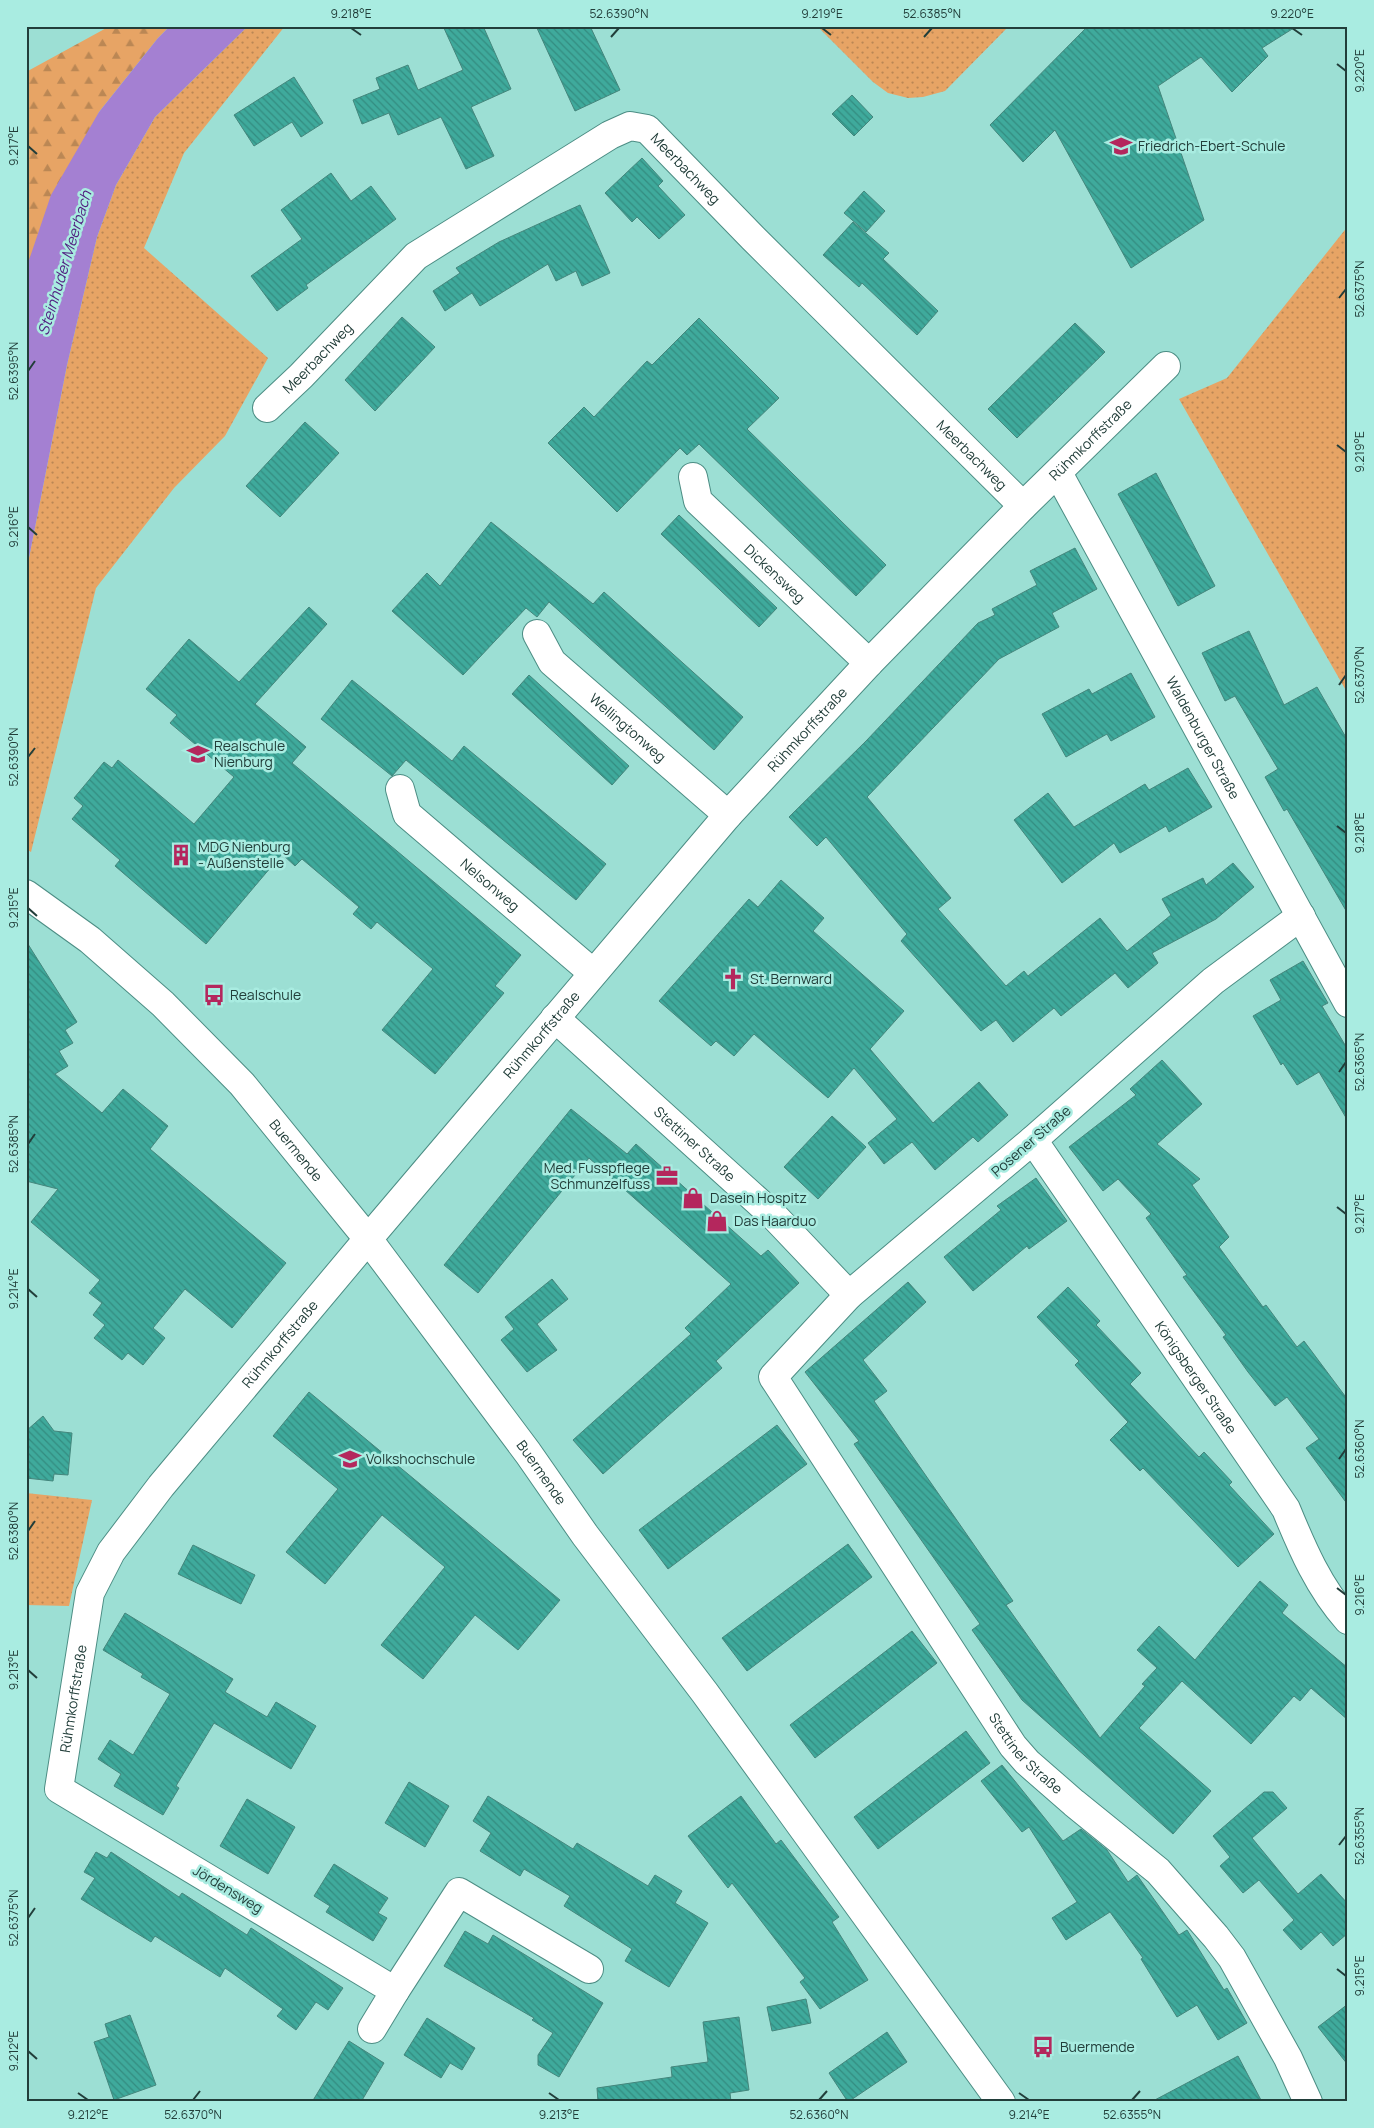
<svg xmlns="http://www.w3.org/2000/svg" width="1374" height="2128" viewBox="0 0 1374 2128" font-family="Manrope,sans-serif">
  <style>
    .green { fill: url(#green-dots) }
    .forest { fill: url(#forest-firs) }
    .water { fill: #a480d2 }
    .building { fill: url(#building-back-hatch); stroke: #44867c }
    .lines { fill: none; stroke-linecap: round; stroke-linejoin: round }
    .minor-casing { stroke: #4c8d84; stroke-width: 30 }
    .minor { stroke: #fff; stroke-width: 28 }
    .ticks { fill: none; stroke: #223e3a; stroke-width: 2 }
    .labels { text-anchor: middle; stroke-width: 5; stroke-linejoin: round; paint-order: stroke }
    .poi-label { font-size: 14px; fill: #223e3a; stroke: #a9ece1; text-anchor: start }
    .street-label { font-size: 14px; fill: #223e3a; stroke: #a9ece1 }
    .water-label { font-size: 15px; font-style: italic; fill: #511f80; stroke: #a9ece1 }
    .neatline { fill: none; stroke: #223e3a; stroke-width: 2 }
    .ticks-label { font-size: 12px; text-anchor: middle; fill: #223e3a }
  </style>
  <defs>
    <pattern id="green-dots" width="8" height="8" patternUnits="userSpaceOnUse" patternTransform="scale(1.25)"><rect width="8" height="8" fill="#e7a465"/><path d="M2 2h.1M6 6h.1" fill="none" stroke="#bb8754" stroke-width="1.8" stroke-linecap="round"/></pattern>
    <pattern id="forest-firs" width="22" height="20" patternUnits="userSpaceOnUse" patternTransform="scale(1.25)"><rect width="22" height="20" fill="#e7a465"/><path d="M5 1l3.5 6h-7zM16 11l3.5 6h-7z" fill="#bb8754"/></pattern>
    <pattern id="building-back-hatch" width="6" height="6" patternUnits="userSpaceOnUse" patternTransform="scale(1.25)"><rect width="6" height="6" fill="#3faa9c"/><path d="M-1 5l2 2M0 0l6 6M5-1l2 2" fill="none" stroke="#348c80"/></pattern>
  </defs>
  <rect width="100%" height="100%" fill="#9cdfd4"/>
  <path class="green" d="M248,26h37l-101,127 -40,95 124,110 -43,78 -51,52 -78,100 -65,264 -5,-3v-276l41,-208 30,-128 19,-52 39,-68z
    M817,26h192l-64,65 -22,6 -15,1 -20,-5 -15,-11z
    M1348,226v468l-169,-295 48,-21z
    M26,1493l66,7 -23,106 -43,-1z"/>
  <path class="forest" d="M110,26h60l-12,12 -59,74 -73,160v-200z"/>
  <path class="water" d="M170,26h78l-93,91 -39,68 -19,52 -30,128 -41,208v-304l25,-74 48,-83 59,-74z"/>
  <path class="building" d="M443,26h40l28,63 -40,18 23,49 -28,13 -25,-52 -43,18 -9,-22 -27,11 -9,-24 27,-11 -4,-11 32,-13 10,25 45,-20z
    M536,26h54l30,64 -45,21z
    M1088,26h209l-35,22 6,8 -36,36 -31,-35 -43,29 46,134 -73,48 -76,-138 -32,32 -33,-37z
    M294,77l29,46 -22,14 -9,-15 -38,24 -20,-31z
    M852,95l21,22 -19,19 -22,-22z
    M642,158l21,23 -5,5 27,29 -26,24 -22,-22 -5,5 -27,-29z
    M331,173l20,28 20,-15 25,33 -90,66 2,3 -31,23 -26,-35 51,-37 -21,-29z
    M864,191l21,20 -19,21 -22,-19z
    M580,205l30,68 -28,13 -6,-15 -20,10 -8,-17 -68,42 -8,-13 -27,18 -12,-20 27,-18 -4,-5 43,-26z
    M853,222l36,31 -6,6 55,52 -21,24 -55,-52 -3,4 -36,-32z
    M402,317l33,30 -60,64 -30,-31z
    M699,318l80,80 -32,31 139,136 -30,31 -157,-152 -12,11 -7,-7 -63,64 -69,-69 36,-36 10,10 53,-56 5,4z
    M1075,323l30,29 -88,86 -29,-29z
    M305,422l34,31 -59,64 -34,-31z
    M1156,473l59,113 -37,20 -60,-112z
    M679,515l98,93 -18,19 -98,-93z
    M491,522l102,82 11,-12 139,125 -29,33 -165,-148 -12,15 -11,-9 -63,67 -71,-64 35,-38 13,13z
    M1075,548l22,41 -45,24 7,14 -60,32 -132,138 84,101 -13,11 68,77 18,-15 4,5 72,-58 27,33 44,-36 -9,-16 41,-21 3,7 27,-22 21,24 -38,32 -64,34 6,10 -30,25 -13,-15 -54,43 -7,-8 -41,34 -17,-22 -15,11 -80,-90 6,-7 -81,-97 -9,9 -28,-29 77,-76 112,-118 17,-8 -3,-6 45,-24 -7,-14z
    M309,607l18,17 -72,80 51,43 -14,16 229,192 -26,31 9,7 -69,81 -53,-44 51,-61 -56,-47 -6,7 -18,-15 6,-7 -57,-48 -7,7 -13,-12 -76,90 -91,-78 5,-6 -48,-41 11,-13 -9,-8 30,-36 8,6 6,-8 76,64 40,-47 -64,-54 7,-8 -31,-26 43,-50 50,43z
    M1249,631l35,74 33,-18 31,54v173l-61,-105 -3,2 -19,-34 13,-8 -43,-73 -10,5 -23,-48z
    M1131,673l24,44 -44,24 -4,-7 -41,23 -24,-43 47,-25 3,5z
    M529,675l100,91 -17,19 -100,-91z
    M352,680l100,81 12,-15 142,118 -30,36 -170,-140 -14,16 -71,-57z
    M1188,768l24,39 -43,25 -3,-6 -46,27 -6,-10 -52,40 -48,-63 34,-27 26,34 71,-43 4,6z
    M781,880l43,38 -11,13 91,80 -34,38 63,74 46,-41 29,33 -30,27 -5,-5 -38,33 -23,-28 -28,22 -16,-21 29,-24 -43,-51 -26,30 -74,-64 -20,22 -18,-15 -5,5 -52,-45 90,-102 9,8z
    M26,941l51,81 -12,8 8,13 -14,8 9,15 -13,8 47,39 21,-24 45,37 -18,23 136,114 -54,65 -47,-39 -32,39 12,10 -22,27 -15,-12 -6,7 -28,-22 11,-13 -12,-10 9,-12 -13,-10 11,-13 -69,-58 27,-33 -32,-8z
    M1303,961l25,42 -6,3 26,44v71l-29,-49 -22,13 -14,-22 -2,2 -28,-49 28,-16 -11,-20z
    M1162,1060l40,44 -45,40 43,35 -8,6 37,52 -10,10 44,60 3,-2 31,42 7,-6 44,59v105l-42,-57 13,-9 -32,-42 -12,9 -27,-34 -25,-35 3,-2 -43,-58 4,-2 -41,-57 5,-4 -33,-35 -15,12 -34,-44 67,-52 -6,-6z
    M571,1109l56,45 9,-10 125,112 7,-6 31,33 -83,78 6,7 -119,106 -30,-34 118,-106 -6,-6 46,-44 -142,-126 -111,135 -34,-28z
    M832,1116l34,31 -48,52 -34,-32z
    M1036,1178l31,43 -38,28 -2,-3 -54,45 -29,-34 57,-47 -4,-4z
    M552,1279l16,20 -31,25 20,26 -30,22 -26,-32 13,-11 -9,-12z
    M908,1282l18,20 -63,58 24,31 -13,10 139,200 -7,4 94,133 45,-52 -3,-2 15,-16 -20,-18 22,-24 36,34 65,-79 28,24 -6,8 66,55v52l-37,-32 -11,13 -6,-5 -43,48 -69,-63 -43,47 72,63 -38,43 -151,-134 -50,-70 8,-6 -126,-180 5,-3 -54,-69z
    M1068,1287l32,34 -4,4 45,48 -11,11 69,73 5,-5 28,30 -3,3 45,49 -36,33 -95,-99 -3,3 -30,-31 18,-18 -53,-57 4,-4 -42,-44z
    M309,1392l251,208 -42,50 -43,-35 -52,64 -42,-34 64,-78 -63,-52 -57,69 -39,-32 52,-63 -65,-53z
    M43,1416l11,15 18,2 -4,42 -14,-1 -1,7 -27,-3v-47z
    M777,1425l30,39 -139,105 -29,-39z
    M848,1544l24,33 -125,94 -25,-33z
    M193,1545l62,30 -14,29 -63,-30z
    M125,1613l108,66 -8,13 42,25 9,-15 40,24 -25,43 -77,-46 -38,63 3,2 -16,27 -49,-29 7,-12 -23,-15 12,-19 23,15 37,-61 -29,-17 2,-3 -40,-24z
    M912,1631l25,32 -122,95 -25,-33z
    M966,1731l24,32 -112,86 -24,-32z
    M1002,1765l61,76 18,-12 26,21 21,32 9,-7 42,60 8,-5 37,60 3,-2 20,35 -29,17 -21,-35 -20,12 -36,-58 2,-1 -33,-46 -44,28 -14,-22 25,-16 -48,-75 -7,5 -41,-51z
    M409,1782l40,24 -24,41 -40,-24z
    M1264,1792h9l14,16 -35,30 46,56 23,-20 27,30v29l-15,13 -12,-14 -20,18 -18,-20 11,-10 -35,-40 -16,13 -23,-27 10,-9 -17,-21z
    M488,1796l85,53 4,-6 71,43 7,-11 27,16 -7,12 33,20 -39,64 -44,-26 7,-12 -68,-43 6,-10 -46,-27 -4,7 -40,-25 11,-18 -18,-12z
    M741,1796l35,48 5,-4 58,77 -7,5 36,58 -48,29 -20,-27 5,-4 -73,-95 -4,5 -40,-52z
    M247,1799l48,28 -27,47 -48,-28z
    M96,1852l11,6 4,-6 68,45 3,-4 65,42 4,-7 92,60 -15,22 -12,-8 -20,28 -19,-14 6,-7 -58,-41 -5,9 -65,-41 -4,6 -70,-43 14,-21 -11,-6z
    M334,1864l54,34 -10,15 9,5 -14,23 -47,-29 4,-6 -16,-10z
    M465,1931l23,13 5,-9 110,68 -44,74 -21,-12v-10l15,-22 -21,-13 2,-2 -90,-52z
    M806,1999l5,24 -39,8 -5,-24z
    M1348,2004v61l-30,-38z
    M130,2015l26,70 -42,15 -20,-58 15,-5 -4,-13z
    M739,2017l10,73 -19,3 1,9h-133l-1,-14 75,-11 -1,-10 37,-5 -5,-40z
    M427,2018l48,30 -13,22 -12,-7 -9,15 -37,-23z
    M887,2032l20,30 -59,40 -19,-29z
    M349,2041l35,22 -23,39h-49z
    M1238,2056l24,46h-111z"/>
  <g class="lines">
    <g class="minor-casing">
      <g id="minor">
        <path id="s1" d="M267,408l34,-32 115,-120 194,-121 20,-9 17,3 106,109 270,268"/>
        <path id="s2" d="M1058,473l290,530"/>
        <path id="s3" d="M693,477l5,24 171,162"/>
        <path id="s4" d="M537,634l15,28 176,153"/>
        <path id="s5" d="M400,789l7,25 186,159"/>
        <path id="s6" d="M26,894l64,46 73,64 79,80 126,155 160,214 57,82 120,158 296,409"/>
        <path id="s7" d="M1301,916l-88,65 -180,159 -184,155 -76,82 240,369 14,16 47,41 84,68 58,66 16,21 56,100 20,44"/>
        <path id="s8" d="M555,1018l218,197 76,80"/>
        <path id="s9" d="M1033,1140l253,369c16,39 33,79 62,111"/>
        <path d="M395,1991l64,-99 130,77"/>
        <path id="s10" d="M372,2029l23,-38 -336,-202 31,-196 21,-41 50,-66 207,-247 360,-424 141,-152 154,-157 143,-140"/>
      </g>
    </g>
    <use href="#minor" class="minor"/>
  </g>
  <path class="ticks" d="M351,28l10,7M822,28l9,7M1292,28l10,7M611,37l8,-9M924,37l8,-9M1337,64l9,7M28,146l9,8M1339,298l7,-9M28,371l7,-10M1337,445l9,7M28,527l9,8M1339,685l7,-10M28,757l7,-9M1337,826l9,7M28,908l9,8M1339,1072l7,-10M28,1144l7,-10M1337,1207l9,7M28,1289l9,8M1339,1459l7,-10M28,1531l7,-10M1337,1588l9,7M28,1670l9,8M1339,1845l7,-9M28,1918l7,-10M1337,1969l9,7M28,2051l9,8M78,2093l10,7M549,2093l10,7M1019,2093l10,7M193,2100l7,-9M819,2100l8,-9M1132,2100l8,-9"/>
  <defs>
    <g id="school-bare" transform="scale(1.725)"><path d="M0-5L7-2L0 1L-7-2ZM-4 1L0 2.5L4 1V4Q0 6-4 4Z" fill="#b4275d" stroke="#a9ece1" stroke-width="2.5" paint-order="stroke"/></g>
    <g id="building-bare" transform="scale(1.725)"><path d="M-4-6H4V6H1V3H-1V6H-4ZM-2.5-4.3h1.7v1.8h-1.7ZM.8-4.3h1.7v1.8H.8ZM-2.5-1h1.7V.8h-1.7ZM.8-1h1.7V.8H.8Z" fill="#b4275d" stroke="#a9ece1" stroke-width="2.5" paint-order="stroke"/></g>
    <g id="church-bare" transform="scale(1.725)"><path d="M-1.2-6h2.4v3.5h3.3v2.4h-3.3V6h-2.4V-.1h-3.3v-2.4h3.3Z" fill="#b4275d" stroke="#a9ece1" stroke-width="2.5" paint-order="stroke"/></g>
    <g id="bus-bare" transform="scale(1.725)"><path d="M-5-6H5V4H4V6H2V4H-2V6H-4V4H-5ZM-3.5-4V0h7V-4ZM-3.5 1.2v1.5H-2V1.2ZM2 1.2v1.5H3.5V1.2Z" fill="#b4275d" stroke="#a9ece1" stroke-width="2.5" paint-order="stroke"/></g>
    <g id="office-bare" transform="scale(1.725)"><path d="M-6-3h4V-5.5h4V-3h4V5H-6ZM-1-4.5V-3h2v-1.5ZM-6 0V1H6V0Z" fill="#b4275d" stroke="#a9ece1" stroke-width="2.5" paint-order="stroke"/></g>
    <g id="shop-bare" transform="scale(1.725)"><path d="M-5-2.5h2.3a2.7 3.5 0 0 1 5.4 0H5L5.5 6h-11ZM-1.5-2.5h3a1.5 2.3 0 0 0-3 0Z" fill="#b4275d" stroke="#a9ece1" stroke-width="2.5" paint-order="stroke"/></g>
    <g id="university-bare" transform="scale(1.725)"><path d="M0-5L7-2L0 1L-7-2ZM-4 1L0 2.5L4 1V4Q0 6-4 4Z" fill="#b4275d" stroke="#a9ece1" stroke-width="2.5" paint-order="stroke"/></g>
  </defs>
  <g fill-rule="evenodd">
    <use href="#school-bare" x="1121" y="146"/>
    <use href="#school-bare" x="198" y="754"/>
    <use href="#building-bare" x="181" y="855"/>
    <use href="#church-bare" x="733" y="979"/>
    <use href="#bus-bare" x="214" y="995"/>
    <use href="#office-bare" x="667" y="1176"/>
    <use href="#shop-bare" x="693" y="1198"/>
    <use href="#shop-bare" x="717" y="1221"/>
    <use href="#university-bare" x="350" y="1459"/>
    <use href="#bus-bare" x="1043" y="2047"/>
  </g>
  <g class="labels">
    <g class="poi-label">
      <text x="1138" y="151">Friedrich-Ebert-Schule</text>
      <text x="214" y="751">Realschule<tspan x="214" dy="16">Nienburg</tspan></text>
      <text x="198" y="852">MDG Nienburg<tspan x="198" dy="16">- Außenstelle</tspan></text>
      <text x="750" y="984">St. Bernward</text>
      <text x="230" y="1000">Realschule</text>
      <text x="650" y="1173" text-anchor="end">Med. Fusspflege<tspan x="650" dy="16">Schmunzelfuss</tspan></text>
      <text x="710" y="1203">Dasein Hospitz</text>
      <text x="734" y="1226">Das Haarduo</text>
      <text x="366" y="1464">Volkshochschule</text>
      <text x="1060" y="2052">Buermende</text>
    </g>
    <g class="street-label">
      <text dy="5" stroke="none"><textPath href="#s1" startOffset="536">Meerbachweg</textPath></text>
      <text dy="5" stroke="none"><textPath href="#s1" startOffset="71">Meerbachweg</textPath></text>
      <text dy="5" stroke="none"><textPath href="#s10" startOffset="2164">Rühmkorffstraße</textPath></text>
      <text dy="5" stroke="none"><textPath href="#s1" startOffset="941">Meerbachweg</textPath></text>
      <text dy="5" stroke="none"><textPath href="#s3" startOffset="130">Dickensweg</textPath></text>
      <text dy="5" stroke="none"><textPath href="#s4" startOffset="132">Wellingtonweg</textPath></text>
      <text dy="5" stroke="none"><textPath href="#s10" startOffset="1759">Rühmkorffstraße</textPath></text>
      <text dy="5" stroke="none"><textPath href="#s2" startOffset="302">Waldenburger Straße</textPath></text>
      <text dy="5" stroke="none"><textPath href="#s5" startOffset="135">Nelsonweg</textPath></text>
      <text dy="5" stroke="none"><textPath href="#s10" startOffset="1354">Rühmkorffstraße</textPath></text>
      <text transform="translate(1031 1141) rotate(-41)" y="5">Posener Straße</text>
      <text dy="5" stroke="none"><textPath href="#s8" startOffset="188">Stettiner Straße</textPath></text>
      <text dy="5" stroke="none"><textPath href="#s6" startOffset="374">Buermende</textPath></text>
      <text dy="5" stroke="none"><textPath href="#s10" startOffset="949">Rühmkorffstraße</textPath></text>
      <text dy="5" stroke="none"><textPath href="#s9" startOffset="288">Königsberger Straße</textPath></text>
      <text dy="5" stroke="none"><textPath href="#s6" startOffset="779">Buermende</textPath></text>
      <text dy="5" stroke="none"><textPath href="#s10" startOffset="528">Rühmkorffstraße</textPath></text>
      <text dy="5" stroke="none"><textPath href="#s7" startOffset="1156">Stettiner Straße</textPath></text>
      <text transform="translate(228 1889) rotate(31)" y="5">Jördensweg</text>
    </g>
    <g class="water-label">
      <text transform="translate(65 263) rotate(-73)" y="5">Steinhuder Meerbach</text>
    </g>
  </g>
  <rect width="1374" height="2128" fill="none" stroke="#a9ece1" stroke-width="55"/>
  <rect x="28" y="28" width="1318" height="2072" class="neatline"/>
  <g class="ticks-label">
    <text x="351" y="18">9.218°E</text>
    <text x="619" y="18">52.6390°N</text>
    <text x="822" y="18">9.219°E</text>
    <text x="932" y="18">52.6385°N</text>
    <text x="1292" y="18">9.220°E</text>
    <text transform="translate(1360 71) rotate(-90)" y="4">9.220°E</text>
    <text transform="translate(14 146) rotate(-90)" y="4">9.217°E</text>
    <text transform="translate(1360 289) rotate(-90)" y="4">52.6375°N</text>
    <text transform="translate(14 371) rotate(-90)" y="4">52.6395°N</text>
    <text transform="translate(1360 452) rotate(-90)" y="4">9.219°E</text>
    <text transform="translate(14 527) rotate(-90)" y="4">9.216°E</text>
    <text transform="translate(1360 675) rotate(-90)" y="4">52.6370°N</text>
    <text transform="translate(14 757) rotate(-90)" y="4">52.6390°N</text>
    <text transform="translate(1360 833) rotate(-90)" y="4">9.218°E</text>
    <text transform="translate(14 908) rotate(-90)" y="4">9.215°E</text>
    <text transform="translate(1360 1062) rotate(-90)" y="4">52.6365°N</text>
    <text transform="translate(14 1144) rotate(-90)" y="4">52.6385°N</text>
    <text transform="translate(1360 1214) rotate(-90)" y="4">9.217°E</text>
    <text transform="translate(14 1289) rotate(-90)" y="4">9.214°E</text>
    <text transform="translate(1360 1449) rotate(-90)" y="4">52.6360°N</text>
    <text transform="translate(14 1531) rotate(-90)" y="4">52.6380°N</text>
    <text transform="translate(1360 1595) rotate(-90)" y="4">9.216°E</text>
    <text transform="translate(14 1670) rotate(-90)" y="4">9.213°E</text>
    <text transform="translate(1360 1836) rotate(-90)" y="4">52.6355°N</text>
    <text transform="translate(14 1918) rotate(-90)" y="4">52.6375°N</text>
    <text transform="translate(1360 1976) rotate(-90)" y="4">9.215°E</text>
    <text transform="translate(14 2051) rotate(-90)" y="4">9.212°E</text>
    <text x="88" y="2119">9.212°E</text>
    <text x="193" y="2119">52.6370°N</text>
    <text x="559" y="2119">9.213°E</text>
    <text x="819" y="2119">52.6360°N</text>
    <text x="1029" y="2119">9.214°E</text>
    <text x="1132" y="2119">52.6355°N</text>
  </g>
</svg>
